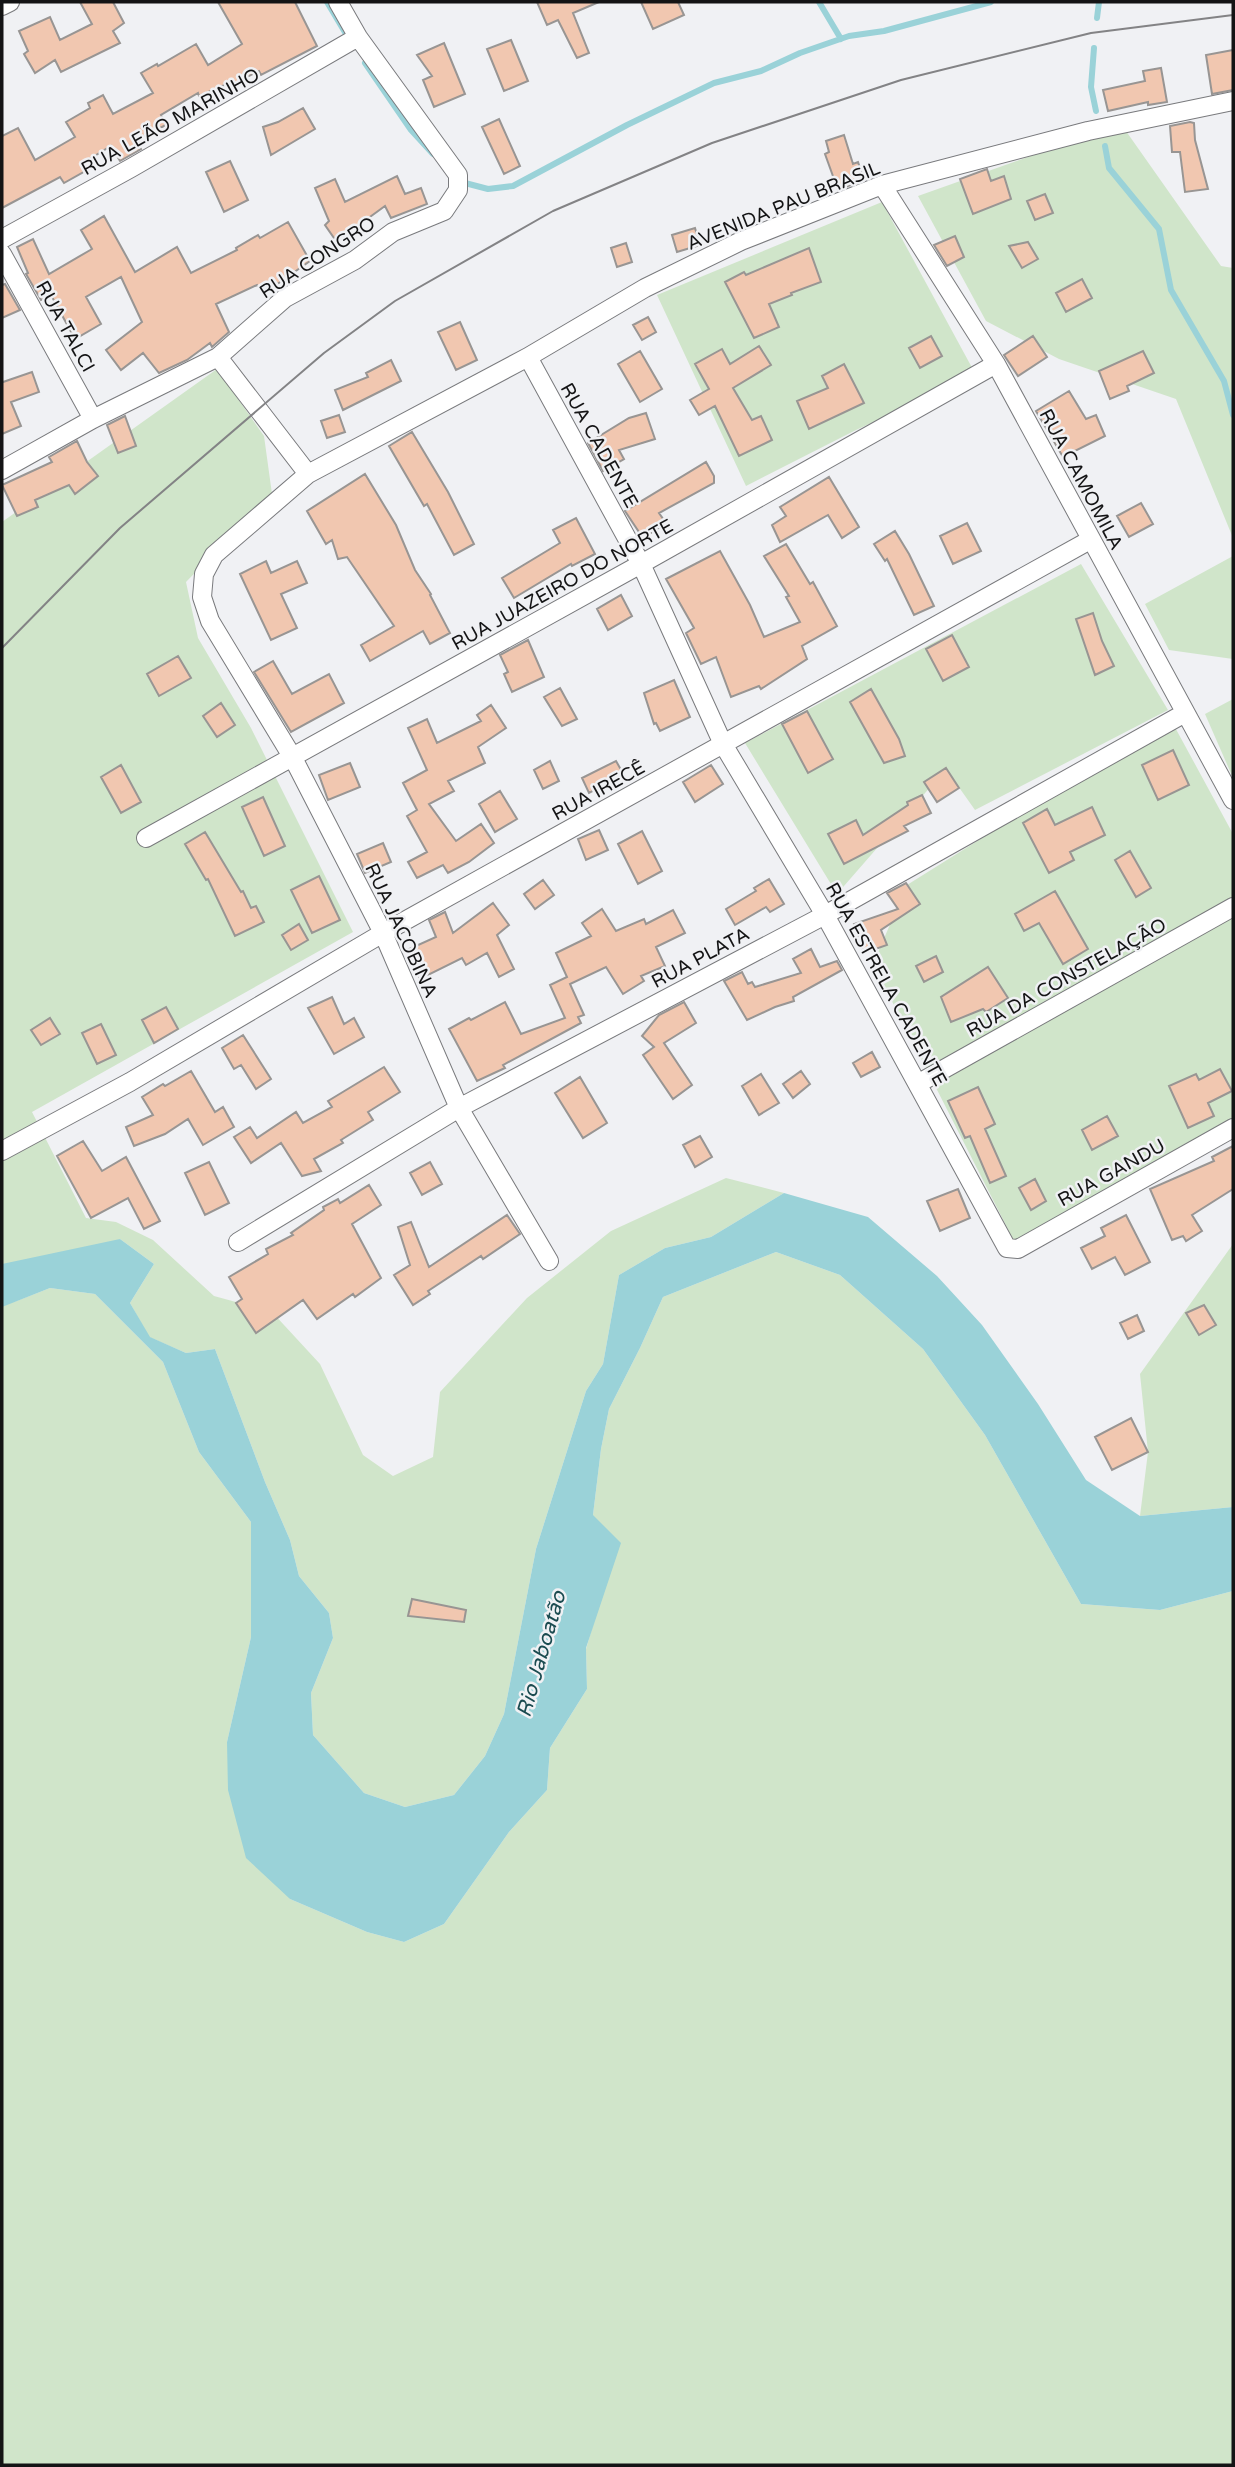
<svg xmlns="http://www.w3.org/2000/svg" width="1235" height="2467" viewBox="0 0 1235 2467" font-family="'Varela Round',sans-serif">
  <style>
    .green { fill: #d0e5ca }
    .water { fill: #9ad2d8 }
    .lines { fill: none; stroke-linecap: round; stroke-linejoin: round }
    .stream { stroke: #9ad2d8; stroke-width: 6 }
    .building { fill: #f1c7b0; stroke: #989593; stroke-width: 2 }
    .street-casing { stroke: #797a7d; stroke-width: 20 }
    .street { stroke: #fff; stroke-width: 18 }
    .tram { stroke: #838385; stroke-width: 2 }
    .labels { text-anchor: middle; stroke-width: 5; stroke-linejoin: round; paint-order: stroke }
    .street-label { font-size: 19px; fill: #141415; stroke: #f0f1f4 }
    .water-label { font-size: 21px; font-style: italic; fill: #1a4b50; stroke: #f0f1f4 }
  </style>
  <rect width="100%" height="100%" fill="#f0f1f4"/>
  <path class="green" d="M1121,124l100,142 12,2v270l-57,-139 -117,-40 -73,-38 -68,-125z
    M882,202l94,173 -120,55 -110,56 -89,-191z
    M217,369l47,67 8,58 -86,88 12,56 53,90 102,204 -321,180 54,106 30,4 37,18 61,56 58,16 48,52 43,91 30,21 40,-19 7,-65 87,-94 84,-67 115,-53 58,15 -73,44 -46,11 -46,27 -16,89 -17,27 -50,158 -32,165 -19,42 -31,39 -49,12 -41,-14 -51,-58 -2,-42 22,-55 -4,-25 -30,-37 -9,-36 -25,-58 -50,-133 -29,4 -37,-16 -19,-34 24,-39 -34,-25 -106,63 36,-14 45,6 68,68 36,90 52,70v115l-24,105 63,157 77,33 37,10 40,-18 65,-92 38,-42 3,-42 37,-59 -1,-40 14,-48 -7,-86 8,-66 8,-40 31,-61 23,-51 113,-45 64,23 83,74 62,86 96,169 79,6 73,-19v874h-1231v-1943z
    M1233,556v103l-64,-9 -24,-46z
    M1081,564l87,146 -193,100 -29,-41 -109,125 -92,-151z
    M1233,699v79l-28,-64z
    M1171,720l62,114v284l-215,131 -145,-285 34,-79z
    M1233,1244v263l-93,9 8,-64 -8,-78z"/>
  <path class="water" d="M784,1193l84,24 69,59 45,49 56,79 48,76 54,36 93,-9v84l-73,19 -79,-6 -96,-169 -62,-86 -83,-74 -64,-23 -113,45 -23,51 -31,61 -8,40 -8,66 28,28 -35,105 1,41 -37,59 -3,42 -38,42 -65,92 -40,18 -37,-10 -77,-33 -44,-41 -18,-68 -1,-48 24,-105v-115l-52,-70 -36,-90 -68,-68 -45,-6 -48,19v-43l118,-25 34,25 -24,39 20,34 36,16 29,-4 50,133 25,58 9,36 30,37 4,25 -22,55 2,42 51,58 41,14 49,-12 31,-39 19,-42 32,-165 50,-158 17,-27 16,-89 46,-27 46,-11z"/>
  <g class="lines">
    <path class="stream" d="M327,2l22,37
      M819,2l22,37
      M1097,18l2,-16
      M1094,48l-3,39 5,24
      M365,63l46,67 22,24
      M1105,146l4,22 50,61 12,61 53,91 9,34
      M465,183l23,6 25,-3 114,-61 87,-42 47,-12 39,-18 49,-17 35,-5 107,-29"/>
  </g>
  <path class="building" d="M80,2h33l11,21 -11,8 7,12 -59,29 -6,-12 -20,13 -11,-19 4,-3 -9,-20 31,-14 10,23 32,-16z
    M218,2h77l22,44 -56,29 -2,-4 -30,15 -2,-2 -28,12 -1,-3 -37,22 5,10 -30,15 5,9 -21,12 -9,-15 -28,17 4,7 -23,13 -4,-6 -58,31v-72l16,-8 17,32 40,-23 -9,-15 24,-14 -2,-5 15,-8 10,19 40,-21 -12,-20 16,-9 1,2 38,-22 12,21 34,-21z
    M537,2h62l-26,11 16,40 -12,5 -19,-38 -11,5z
    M641,2h37l6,13 -31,14z
    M511,40l17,41 -24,10 -17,-42z
    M444,43l21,51 -31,13 -11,-27 9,-4 -15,-21z
    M1233,50v40l-21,4 -6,-39z
    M1161,68l6,34 -19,3v-3l-40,9 -5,-21 42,-9 -2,-10z
    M303,108l12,21 -44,26 -8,-28 15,-5z
    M499,119l21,47 -16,8 -22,-47z
    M1190,122l4,1 1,17 13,49 -23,3 -5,-40h-8l-2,-26z
    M844,135l9,29 5,-2 6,18 -26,10 -13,-36 4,-2 -3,-11z
    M230,161l18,39 -24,12 -18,-40z
    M987,169l4,12 13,-5 7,23 -38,15 -13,-35z
    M397,176l8,18 16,-6 6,16 -36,14 -6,-12 -44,32h-7l-9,-13 4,-4 -14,-33 20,-9 10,23z
    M1045,194l8,19 -18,7 -8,-19z
    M104,216l31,56 42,-25 14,26 46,-23 -1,-2 22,-13 2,3 28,-16 22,39 -47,33 -6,-9 -41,19 13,28 -17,15 -2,-4 -23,17 -28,13 -16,-20 -22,17 -15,-20 36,-28 -21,-45 -35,20 15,27 -26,15 -24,-44 -10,5 -15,-26 2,-1 -11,-26 16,-8 16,35 43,-25 -11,-19z
    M695,228l5,17 -23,7 -5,-17z
    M955,236l9,21 -17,9 -13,-21z
    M1028,242l10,17 -16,9 -13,-22z
    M626,243l6,19 -15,5 -6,-19z
    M809,248l12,34 -30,11 1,2 -23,9 10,23 -25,11 -29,-56 19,-10 2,3z
    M1082,279l10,19 -26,14 -10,-19z
    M5,284l15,26 -18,8v-33z
    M648,317l8,15 -14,8 -9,-15z
    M460,322l17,38 -21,10 -18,-38z
    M931,336l11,20 -22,12 -11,-20z
    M1033,336l14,21 -29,19 -14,-21z
    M759,346l12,19 -38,23 19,32 9,-4 11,24 -33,16 -24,-50 -16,9 -9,-15 19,-11 -14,-25 27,-15 8,15z
    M640,351l22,38 -22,13 -22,-38z
    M1143,351l11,22 -27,13 2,5 -19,8 -11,-28z
    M391,360l10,21 -58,29 -8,-20 33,-13 -2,-4z
    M844,364l20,39 -55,26 -12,-28 31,-13 -6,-12z
    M32,372l7,20 -28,10 10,24 -19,8v-53l1,1z
    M1069,391l17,28 10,-4 9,21 -42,21 -27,-46z
    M646,413l9,26 -36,11 5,9 -21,12 -15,-28 41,-25z
    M339,415l6,17 -18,6 -6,-17z
    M125,416l11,30 -18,7 -11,-28z
    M412,432l36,60 26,52 -20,11 -27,-51 -3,2 -35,-60z
    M77,441l10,21 11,14 -23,18 -6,-9 -34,15 3,7 -21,9 -15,-31 50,-23 -3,-5z
    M706,462l8,14v7l-55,30 7,10 -23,15 -18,-27z
    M365,474l31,51 19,45 16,24 -1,1 20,38 -20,11 -7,-13 -53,30 -9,-16 33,-19 -47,-69 -9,2 -6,-19 -6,4 -19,-33z
    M829,477l30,50 -17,11 -14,-23 -48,27 -8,-17 14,-9 -6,-9z
    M1141,503l12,21 -24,13 -12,-21z
    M576,518l19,36 -23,12 -1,-2 -57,34 -12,-20 58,-35 -7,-13z
    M967,523l14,28 -28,13 -13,-28z
    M895,531l14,23 25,52 -20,9 -27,-56 -2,2 -11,-17z
    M786,544l24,40 3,-2 24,44 -35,20 5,13 -46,30 -2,-3 -28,11 -15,-40 -15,7 -15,-31 8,-5 -28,-49 54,-28 30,54 14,32 36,-15 -14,-25 3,-1 -25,-40z
    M266,561l5,12 26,-12 10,22 -26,11 16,34 -26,12 -31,-66z
    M621,595l11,21 -24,14 -11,-21z
    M1093,613l9,28 12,25 -19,9 -19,-56z
    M952,635l17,32 -26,14 -17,-32z
    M528,640l16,37 -32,15 -8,-18 4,-2 -8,-17z
    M178,656l13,22 -32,18 -12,-22z
    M273,661l19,33 37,-20 15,29 -53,29 -37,-60z
    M674,680l16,37 -30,14 -4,-8 -2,1 -10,-31z
    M560,688l17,31 -15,7 -18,-29z
    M871,689l28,50 6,17 -21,7 -34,-61z
    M221,703l14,22 -18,12 -14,-21z
    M491,705l15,23 -28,19 7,16 -37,18 6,10 -25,13 27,37 25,-17 13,19 -25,19 -21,11 -5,-8 -26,13 -9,-16 19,-10 -20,-36 10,-6 -14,-27 24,-13 -19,-42 19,-9 10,24 44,-22 -4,-6z
    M807,711l26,48 -25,14 -26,-49z
    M1173,750l16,35 -31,15 -16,-35z
    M550,761l9,20 -16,8 -9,-19z
    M616,761l8,14 -35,18 -7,-15z
    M350,763l10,24 -32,13 -9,-25z
    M121,765l20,37 -20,11 -20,-36z
    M711,765l12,19 -28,18 -12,-20z
    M946,768l13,20 -22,14 -13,-20z
    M500,791l17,28 -22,13 -16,-28z
    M922,795l9,18 -27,13 4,5 -64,33 -16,-30 28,-14 7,15 45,-30 -1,-3z
    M263,797l22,49 -21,10 -22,-49z
    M1092,807l13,28 -35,17 4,8 -25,13 -26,-50 24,-14 8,16z
    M599,830l9,20 -22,10 -8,-21z
    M642,831l20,40 -24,13 -20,-40z
    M205,832l36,60 2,-1 8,17 5,-2 8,16 -29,14 -27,-57 -2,1 -21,-36z
    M383,843l8,19 -26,11 -8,-19z
    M1130,851l21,37 -15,9 -21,-37z
    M319,876l21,44 -28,13 -21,-43z
    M769,879l15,25 -14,8 -4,-5 -31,18 -9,-16 30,-18 -2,-3z
    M543,880l11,15 -19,14 -11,-15z
    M906,883l14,21 -39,26 6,15 -23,8 -10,-29 44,-15 -11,-16z
    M1055,891l33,58 -25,15 -24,-41 -15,8 -9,-17z
    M493,903l16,22 -12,10 17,34 -15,8 -12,-24 -21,12 -4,-7 -42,21 -13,-29 29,-13 -7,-17 16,-8 8,21z
    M602,909l14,22 28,-12 2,5 27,-14 12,23 -29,14 9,19 -24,10 3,5 -21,13 -17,-27 -36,17 14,31 -6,2 3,6 -78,42 2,3 -28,13 -28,-52 20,-11 2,2 34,-18 16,32 44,-16 -15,-33 17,-8 -11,-24 35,-17 -9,-13z
    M299,924l9,16 -17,10 -9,-15z
    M811,949l9,18 17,-6 5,9 -49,27 1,4 -19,6 -28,13 -23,-39 18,-9 6,12 4,-2 3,5 46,-14 -8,-14z
    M936,956l7,16 -19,10 -8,-16z
    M988,967l20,31 -22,14 -3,-3 -32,13 -10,-25z
    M332,997l12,27 10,-6 10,19 -30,17 -26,-46z
    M684,1002l12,21 -32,20 28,42 -19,14 -30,-44 11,-8 -12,-11 17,-21z
    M166,1007l12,22 -24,14 -12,-23z
    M50,1018l10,16 -19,11 -10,-15z
    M101,1024l15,31 -19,9 -15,-31z
    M243,1035l28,44 -15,10 -15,-24 -7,4 -12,-21z
    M872,1052l8,15 -19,10 -8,-14z
    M384,1067l16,25 -32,20 5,8 -32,20 2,3 -29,16 7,12 -19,5 -21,-33 -30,20 -17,-26 16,-10 7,11 39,-26 7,11 29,-16 -4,-6z
    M1220,1069l12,22 -24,12 6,13 -26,12 -19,-42 27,-12 3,6z
    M191,1071l24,41 8,-5 11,20 -31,18 -15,-26 -23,15 -31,12 -8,-19 27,-12 -11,-18 21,-13 2,2z
    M801,1071l9,13 -17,14 -10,-14z
    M761,1074l18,29 -20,12 -17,-29z
    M580,1077l27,46 -24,15 -28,-45z
    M978,1087l17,37 -10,5 21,47 -16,7 -20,-47 -5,2 -17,-37z
    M1107,1116l11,20 -26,14 -10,-20z
    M700,1136l12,21 -17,10 -12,-22z
    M83,1141l19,30 24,-14 34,64 -16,8 -16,-31 -37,20 -34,-62z
    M1233,1146v43l-41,26 10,16 -16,10 -3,-5 -11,4 -22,-51 64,-28 -2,-4z
    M209,1162l20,41 -24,12 -20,-42z
    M430,1162l12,22 -20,11 -12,-22z
    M1035,1179l11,22 -15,9 -12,-22z
    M369,1185l12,20 -29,19 29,54 -26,19 -2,-3 -36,25 -14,-19 -47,33 -20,-30 6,-4 -13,-22 39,-23 -2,-5 27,-14 -2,-2 33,-23 -1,-3 15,-8 2,4z
    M958,1189l12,29 -30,13 -13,-30z
    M507,1215l13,19 -37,25 -2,-3 -53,35 2,3 -17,11 -19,-30 16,-10 -12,-38 13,-5 18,45z
    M1126,1215l24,47 -25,13 -10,-18 -23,12 -11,-21 24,-12 -4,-8z
    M1204,1305l12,20 -17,10 -13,-22z
    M1137,1315l7,16 -16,8 -8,-16z
    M1131,1418l17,34 -36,18 -17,-33z
    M412,1599l54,11 -2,12 -56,-6z"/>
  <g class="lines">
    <g class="street-casing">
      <path id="street" d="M2,6l8,-4
        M882,185l114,179 237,436
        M2,239l129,-71 227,-131
        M2,254l91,165
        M218,357l90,117
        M528,357l113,207 82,180 102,171 182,333 11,1 215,-121
        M2,470l91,-51 125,-62 67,-59 70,-38 38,-28 51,-21 14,-21v-15l-100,-138 -20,-35
        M146,838l495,-274 355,-200
        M919,1083l314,-176
        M2,1151l128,-69 253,-149 707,-393
        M238,1242l221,-134 366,-193 360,-202
        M549,1261l-90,-153 -76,-175 -90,-175 -83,-137 -8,-24 2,-23 10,-19 94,-81 220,-117 117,-69 96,-47 141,-56 206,-54 145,-30"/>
    </g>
    <use href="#street" class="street"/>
    <path class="tram" d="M2,648l118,-120 204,-175 71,-52 158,-90 159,-68 189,-63 190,-47 142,-18"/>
  </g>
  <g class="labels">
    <g class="street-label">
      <text transform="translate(170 121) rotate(-29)" y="7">RUA LEÃO MARINHO</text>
      <text transform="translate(783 205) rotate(-22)" y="7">AVENIDA PAU BRASIL</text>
      <text transform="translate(317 257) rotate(-33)" y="7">RUA CONGRO</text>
      <text transform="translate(66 326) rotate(61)" y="7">RUA TALCI</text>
      <text transform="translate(600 445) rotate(61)" y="7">RUA CADENTE</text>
      <text transform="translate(1082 479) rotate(62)" y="7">RUA CAMOMILA</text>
      <text transform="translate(562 584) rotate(-29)" y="7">RUA JUAZEIRO DO NORTE</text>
      <text transform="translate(598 790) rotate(-29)" y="7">RUA IRECÊ</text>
      <text transform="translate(402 930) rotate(65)" y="7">RUA JACOBINA</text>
      <text transform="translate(700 957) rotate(-28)" y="7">RUA PLATA</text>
      <text transform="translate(1066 977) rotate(-29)" y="7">RUA DA CONSTELAÇÃO</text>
      <text transform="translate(887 984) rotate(61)" y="7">RUA ESTRELA CADENTE</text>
      <text transform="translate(1111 1172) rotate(-29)" y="7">RUA GANDU</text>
    </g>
    <g class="water-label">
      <text transform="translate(541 1654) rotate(-74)" y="7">Rio Jaboatão</text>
    </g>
  </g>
  <rect width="1235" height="2467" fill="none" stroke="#141415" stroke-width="7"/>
</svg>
